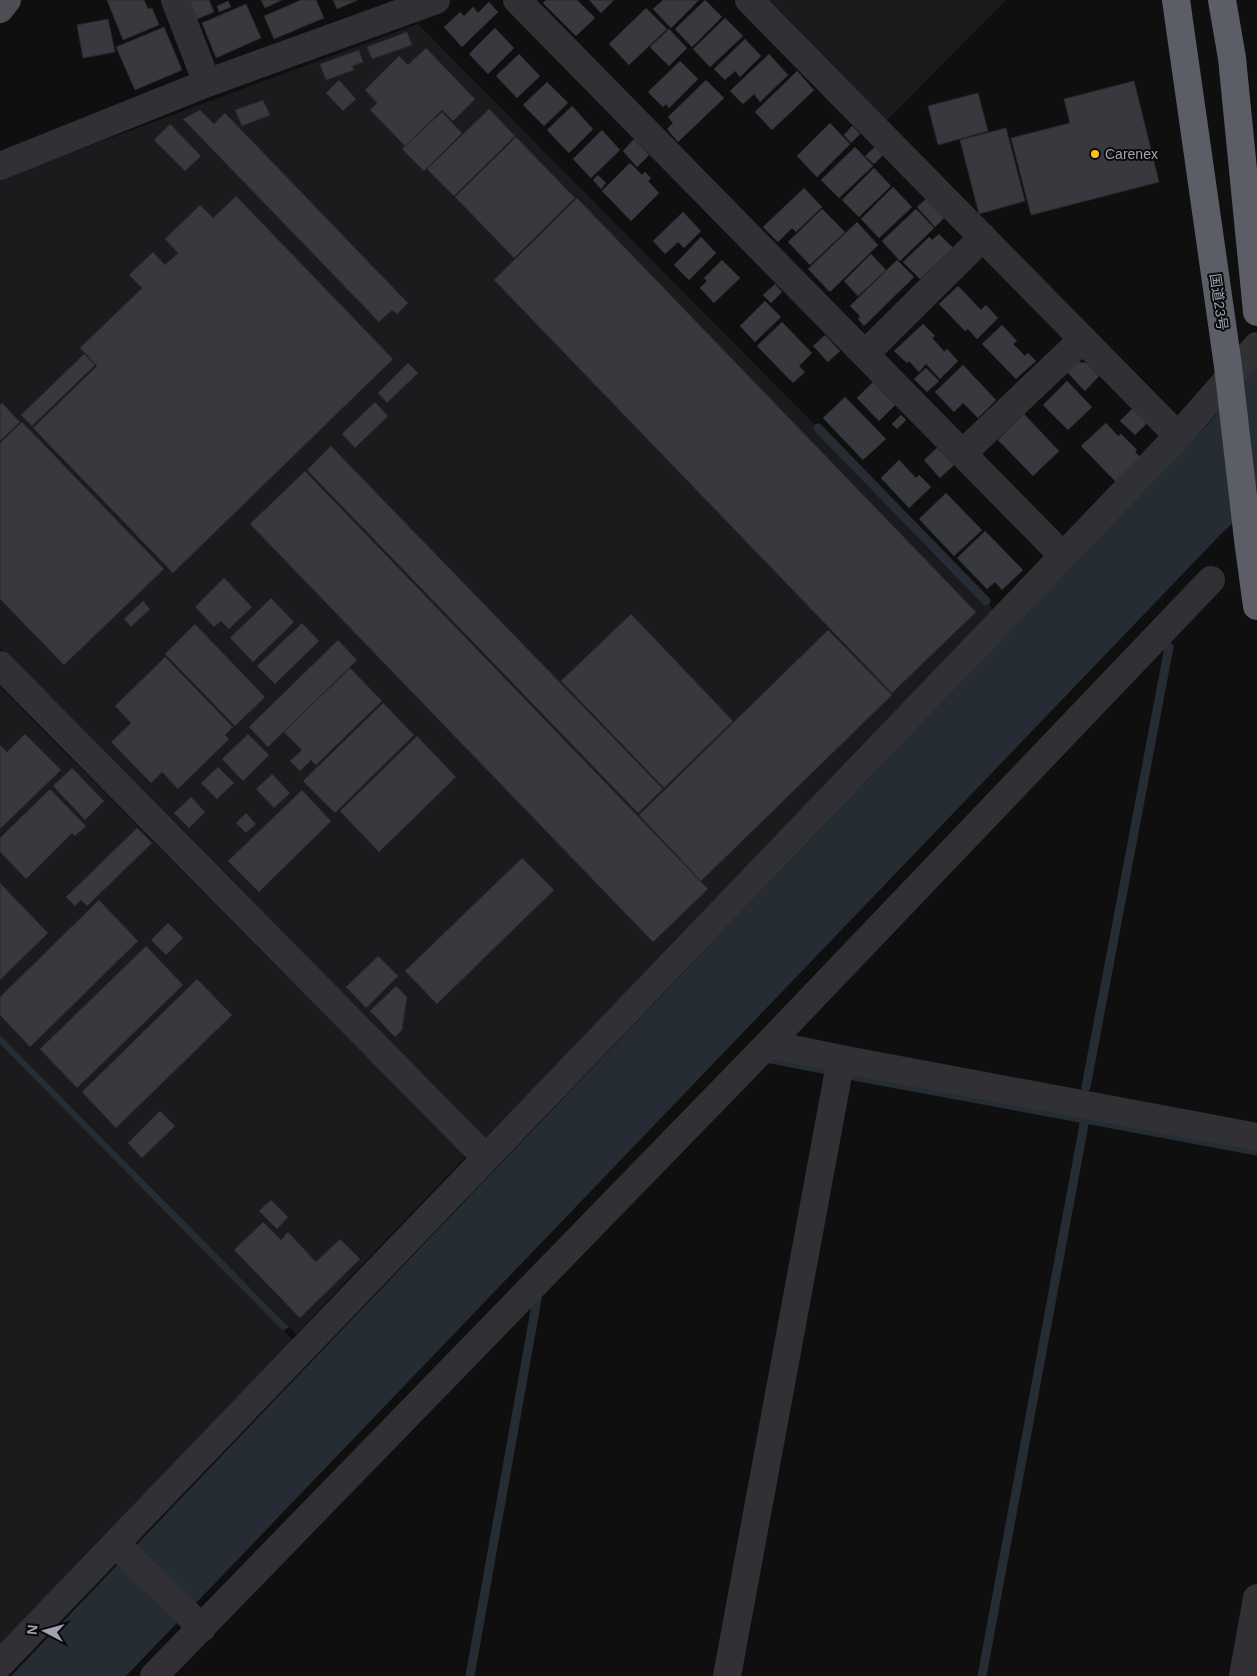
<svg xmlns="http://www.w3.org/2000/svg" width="1257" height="1676" viewBox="0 0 1257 1676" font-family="Arial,'Noto Sans JP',sans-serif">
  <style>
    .built { fill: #1b1b1d }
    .water { fill: #252c34 }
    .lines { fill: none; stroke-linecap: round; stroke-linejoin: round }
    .stream { stroke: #252c34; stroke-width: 9 }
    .building { fill: #38393e; stroke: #29292c }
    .minor { stroke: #303035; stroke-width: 28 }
    .major { stroke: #4c4d55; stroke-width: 28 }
    .highway { stroke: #5b5e67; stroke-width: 28 }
    .poi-dot { fill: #fbc11c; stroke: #0a0a0b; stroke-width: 2 }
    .labels { text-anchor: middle; stroke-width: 4; stroke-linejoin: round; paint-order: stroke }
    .poi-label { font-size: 14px; fill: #9fa3b2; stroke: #0a0a0b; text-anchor: start }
    .street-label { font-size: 14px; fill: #9fa3b2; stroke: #0a0a0b }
  </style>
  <rect width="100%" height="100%" fill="#0f0f10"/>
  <path class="built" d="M763,0h243l-120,121z
    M418,24l400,404 168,173 10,12 -509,531 -487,-496v-469z
    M0,687l466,469 -170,178 -296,-299z
    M0,1044l295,298 -295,303z"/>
  <path class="water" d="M1257,366v135l-36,33 -1095,1142h-115l1196,-1251z
    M0,1035l289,292 -6,4 -283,-287z"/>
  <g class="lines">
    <path class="stream" d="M818,428l168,173
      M771,1059l52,10
      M854,1076l403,75
      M1086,1087l83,-440
      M470,1676l67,-377
      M982,1676l103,-557"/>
  </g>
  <path class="building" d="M107,0h37l4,9 4,-1 7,17 -36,15z
    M189,0h20l5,12 -17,7z
    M261,0h21l-17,8z
    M301,0h15l8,18 -50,21 -10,-23z
    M333,0h25l-21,9z
    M546,0h31l18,18 -19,18 -33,-33z
    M589,0h25l-13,13z
    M663,0h36l-28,28 -18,-19z
    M705,0l17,17 -30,30 -17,-18z
    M228,1l3,6 -12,5 -2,-6z
    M489,2l9,10 -36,35 -18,-20 16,-15 4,4 9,-9 5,6z
    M246,4l15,34 -45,20 -14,-35z
    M646,8l21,21 -38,36 -20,-21z
    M725,18l18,18 -33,31 -17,-18z
    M108,19l7,33 -32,6 -6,-33z
    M164,27l18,43 -47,20 -19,-43z
    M495,28l19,20 -26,26 -19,-20z
    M669,29l18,19 -18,18 -19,-19z
    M407,32l5,13 -40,14 -5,-12z
    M745,39l16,17 -21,21 -5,-6 -10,9 -11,-11z
    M426,48l49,51 -22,22 -11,-11 -37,36 -35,-36 7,-7 -12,-13 34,-34 9,9z
    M359,50l4,12 -11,4 2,4 -28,10 -6,-16z
    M519,54l21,22 -23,22 -21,-22z
    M769,54l19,21 -28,27 -6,-8 -11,10 -13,-13z
    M680,61l18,18 -29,29 -3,-4 -3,3 -15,-15z
    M797,71l17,19 -42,40 -17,-18z
    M339,80l17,19 -13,12 -17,-18z
    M706,80l18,18 -46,44 -11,-13 6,-6 -5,-6z
    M1134,81l25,101 -128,33 -20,-77 59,-15 -6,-24z
    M547,82l21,21 -24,23 -21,-21z
    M978,93l10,38 -50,14 -10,-39z
    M263,100l7,15 -28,11 -7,-16z
    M572,106l21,23 -24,24 -22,-23z
    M489,109l26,27 -61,60 -27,-27z
    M200,110l14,14 11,-11 183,190 -11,11 -5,-4 -13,12 -196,-203z
    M442,112l20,21 -38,38 -22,-22z
    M830,123l20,21 -33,33 -20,-21z
    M170,124l31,32 -16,15 -31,-31z
    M852,126l8,8 -9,9 -7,-8z
    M1006,128l19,73 -46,13 -19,-74z
    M602,130l18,20 -29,28 -18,-19z
    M516,137l59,61 -61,60 -59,-61z
    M634,139l15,16 -12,12 -14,-16z
    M855,147l18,19 -34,32 -18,-18z
    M875,147l8,8 -9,9 -9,-8z
    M630,163l12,12 3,-3 6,6 -3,3 11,12 -28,28 -29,-30z
    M874,168l17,18 -32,31 -17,-17z
    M598,175l8,8 -5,6 -8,-9z
    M893,187l19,20 -33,31 -18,-19z
    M804,188l18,19 -26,25 -4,-4 -14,14 -15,-15z
    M236,196l157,163 -220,214 -140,-145 64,-62 -17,-18 62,-60 -13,-13 24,-23 12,13 13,-12 -13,-14 35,-34 13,13z
    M577,198l399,414 -84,81 -398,-413z
    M926,199l18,19 -9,9 -18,-20z
    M822,209l23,23 -35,33 -22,-23z
    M916,209l18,19 -34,33 -18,-20z
    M683,212l18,19 -17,17 -6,-6 -13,12 -12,-13z
    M857,222l21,23 -48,47 -22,-23z
    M939,234l14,14 -33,31 -17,-17 26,-25 3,3z
    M701,237l15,16 -27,27 -15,-15z
    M871,254l15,16 -28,26 -14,-15z
    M722,260l18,18 -26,25 -14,-15 7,-7 -3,-3z
    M897,260l17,17 -50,49 -6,-7 2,-3 -10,-10z
    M775,284l7,8 -11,11 -8,-8z
    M958,286l23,24 5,-5 12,13 -21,21 -9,-10 -3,2 -26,-27z
    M765,301l16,16 -26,25 -15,-16z
    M782,322l30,31 -13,13 6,6 -12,11 -36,-37z
    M923,324l12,12 -3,2 10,11 2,3 3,-3 11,12 -18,18 -14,-15 -7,8 -10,-11 -2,2 -13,-12z
    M1002,325l15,16 -4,3 12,12 3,-3 8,8 -20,18 -34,-35z
    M825,335l15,16 -12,11 -15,-16z
    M84,354l11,11 -63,61 -11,-11z
    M1077,362l10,1 12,13 -14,15 -18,-19z
    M408,363l10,10 -31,30 -9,-10z
    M963,365l33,35 -18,18 -15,-15 -9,9 -19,-20z
    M926,368l13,13 -12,11 -13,-13z
    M1067,381l25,26 -24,23 -25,-25z
    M873,382l22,23 -16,16 -22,-23z
    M845,397l41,42 -23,21 -40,-42z
    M375,402l13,14 -33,32 -13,-14z
    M2,403l18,19 -20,19v-36z
    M1133,408l14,15 -12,12 -15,-14z
    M1024,414l35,37 -26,25 -35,-36z
    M901,415l5,5 -9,9 -5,-5z
    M22,422l142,147 -100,96 -64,-66v-156z
    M1106,423l12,13 3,-2 16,16 -2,2 6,6 -25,24 -35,-36z
    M331,446l332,343 -25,24 -331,-343z
    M937,448l17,17 -14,13 -16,-18z
    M899,460l17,18 3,-3 12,12 -22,21 -28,-30z
    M305,471l403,418 -55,53 -403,-418z
    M946,493l36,37 -28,26 -35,-37z
    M985,531l38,39 -21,20 -7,-8 -8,7 -30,-31z
    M224,578l28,29 -23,22 -8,-8 -7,6 -19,-20z
    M271,598l23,24 -41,40 -23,-24z
    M143,601l7,8 -19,18 -7,-8z
    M631,614l102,107 -69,67 -103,-107z
    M302,623l17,18 -44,43 -18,-18z
    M195,624l70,73 -30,29 -70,-72z
    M828,630l64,65 -191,186 -62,-66z
    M338,640l19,20 -89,87 -19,-20z
    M165,657l68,70 -8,8 4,4 -51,50 -16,-17 -11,11 -40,-41 20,-19 -16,-17z
    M350,668l32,33 -66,64 -5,-5 -11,11 -10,-10 12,-11 -18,-18z
    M383,703l31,32 -79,78 -32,-32z
    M25,734l36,36 -61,59v-84l7,7z
    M248,734l21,21 -26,26 -21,-22z
    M417,736l39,41 -77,75 -39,-41z
    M218,767l16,16 -17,16 -16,-16z
    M72,768l32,33 -19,19 -32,-34z
    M272,774l18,19 -16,15 -18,-19z
    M50,789l36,37 -11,10 -3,-3 -46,46 -26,-27v-14z
    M302,790l29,31 -72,71 -31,-31z
    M191,797l14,15 -16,16 -15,-15z
    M246,813l10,11 -10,9 -10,-10z
    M137,828l15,15 -65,63 -6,-6 -6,6 -9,-9z
    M522,858l32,32 -117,114 -32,-33z
    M0,883l48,50 -48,47z
    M99,900l39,41 -108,106 -30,-32v-18z
    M168,923l15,15 -17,17 -15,-15z
    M146,946l37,39 -106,103 -37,-39z
    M378,956l20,20 -32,32 -20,-21z
    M197,979l35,36 -116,113 -34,-36z
    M396,986l11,11 -5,33 -7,7 -25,-26z
    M160,1111l15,15 -33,32 -14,-15z
    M271,1200l17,17 -11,12 -18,-18z
    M263,1222l18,18 7,-8 28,30 24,-23 20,20 -60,59 -66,-68z"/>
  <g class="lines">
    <path class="minor" d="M175,0l32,83
      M517,0l546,556
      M749,0l429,436
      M0,166l207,-83 229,-83
      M865,354l118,-117
      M963,453l120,-114
      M0,665l486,493 -486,506
      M768,1044l73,15
      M486,1158l692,-722 79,-90
      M116,1544l86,84
      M154,1676l614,-632 443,-464
      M727,1676l114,-617 416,78
      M1243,1676l14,-78"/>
    <path class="major" d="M0,9l7,-9"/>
    <path class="highway" d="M1176,0l52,366 20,174 9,66
      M1222,0l10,58 25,254"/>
  </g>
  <circle class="poi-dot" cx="1095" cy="154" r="5"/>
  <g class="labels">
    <g class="poi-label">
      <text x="1105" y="159">Carenex</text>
    </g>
    <g class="street-label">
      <text transform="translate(1219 302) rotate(82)" y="5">国道23号</text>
    </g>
  </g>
  <g transform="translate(45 1631) rotate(276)" stroke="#0a0a0b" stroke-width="4" paint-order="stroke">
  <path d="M0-4L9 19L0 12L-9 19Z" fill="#9fa3b2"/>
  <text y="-8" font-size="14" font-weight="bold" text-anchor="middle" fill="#9fa3b2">N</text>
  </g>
</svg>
